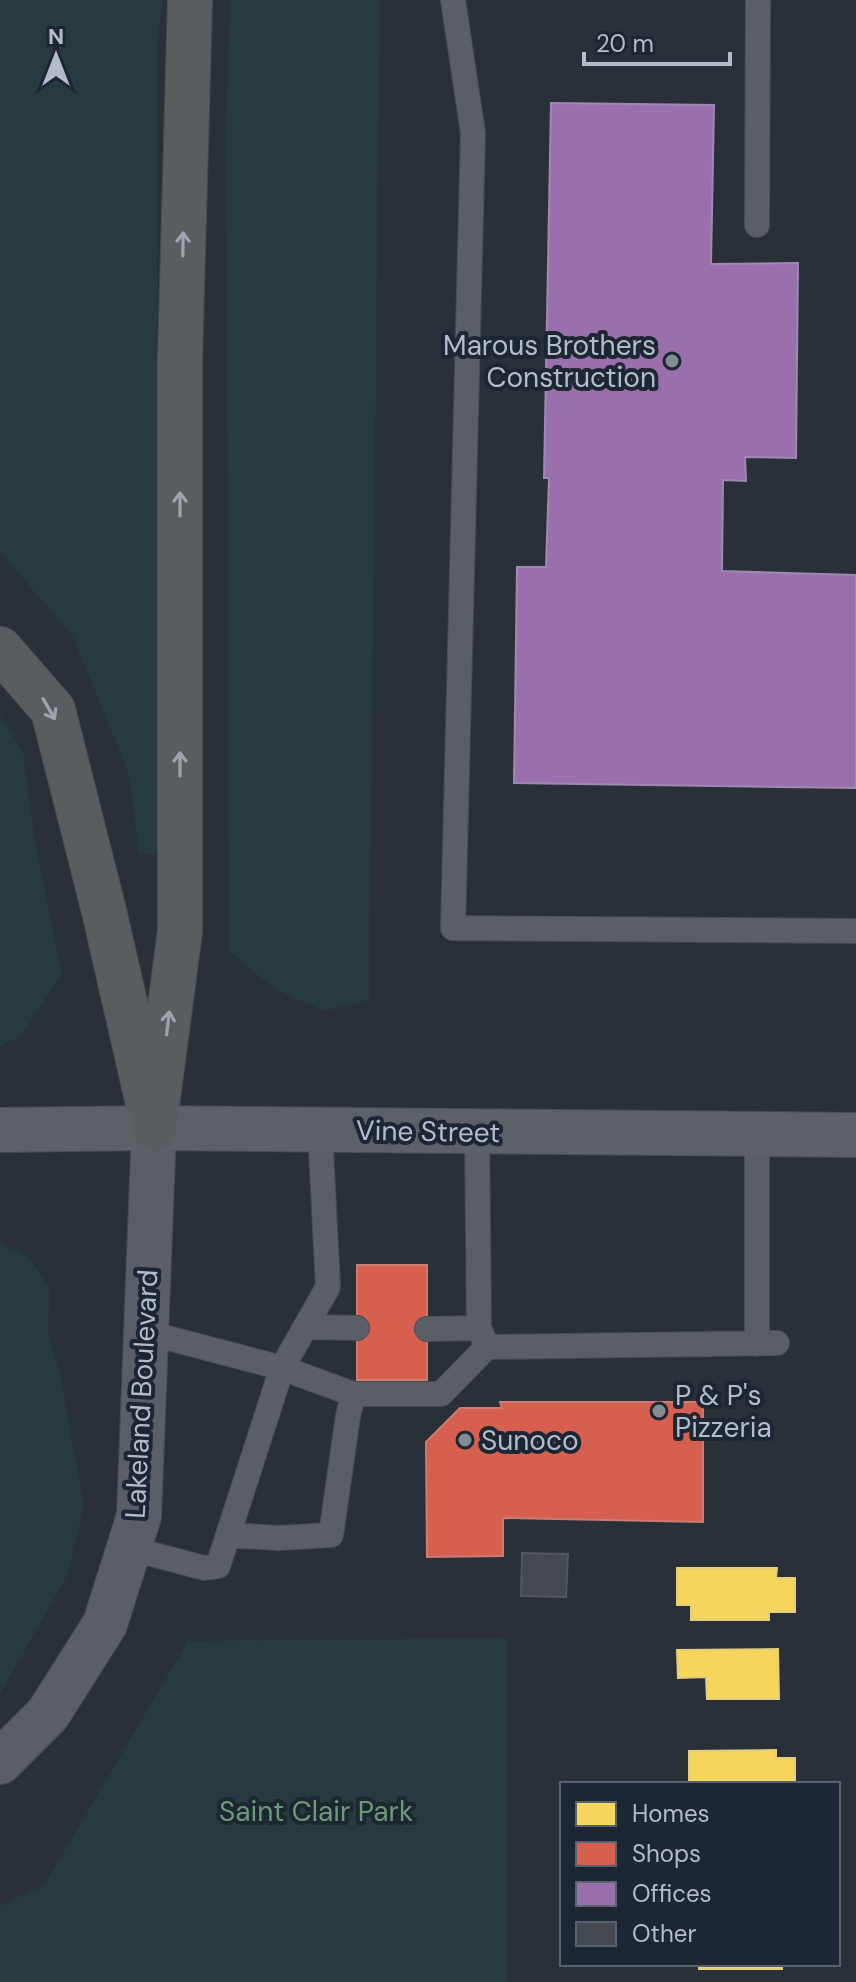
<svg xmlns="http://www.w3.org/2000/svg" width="856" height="1982" viewBox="0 0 856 1982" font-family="'DM Sans',sans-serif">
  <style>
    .green { fill: #273a3e }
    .homes { fill: #f6d55c; stroke: #e2ce7d; stroke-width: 2 }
    .shops { fill: #d6604d; stroke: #cc7c72; stroke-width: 2 }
    .offices { fill: #9970ab; stroke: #a187b4; stroke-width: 2 }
    .building { fill: #444950; stroke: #52575f; stroke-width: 2 }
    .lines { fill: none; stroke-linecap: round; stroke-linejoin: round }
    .service-casing { stroke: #484c53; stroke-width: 26 }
    .tertiary-casing { stroke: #484c53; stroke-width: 46 }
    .primary-casing { stroke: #484c55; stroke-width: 46 }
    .motorway-casing { stroke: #474c53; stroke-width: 46 }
    .service { stroke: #5a5e66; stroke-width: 24 }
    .tertiary { stroke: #5a5e66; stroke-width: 44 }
    .primary { stroke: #5c6168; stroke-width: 44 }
    .motorway { stroke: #5a5d60; stroke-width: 44 }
    .oneway { stroke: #9ea4af }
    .poi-dot { fill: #848b96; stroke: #1d2633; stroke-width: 3 }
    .labels { text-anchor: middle; stroke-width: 8; stroke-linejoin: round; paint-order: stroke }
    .poi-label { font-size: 28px; fill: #b4bcc9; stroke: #1d2633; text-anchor: start }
    .street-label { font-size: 28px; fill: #b4bcc9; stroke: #1d2633 }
    .park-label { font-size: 28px; fill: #6b9a76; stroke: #1d2633 }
  </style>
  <rect width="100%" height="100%" fill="#2a3038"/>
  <path class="green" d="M0,0h163l-6,40 1,814h-19l-10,-80 -57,-139 -72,-83z
    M230,0h150l-11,1000 -44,11 -47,-20 -49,-40 -3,-823z
    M0,715l23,37 12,90 27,131 -40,62 -22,11z
    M0,1243l28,13 22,32 -2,44 12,42 24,132 -17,70 -67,118z
    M507,1638v344h-507v-76l45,-22 143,-243z"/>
  <path class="homes" d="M677,1568h100l-1,10h19v34h-26v8h-78v-15h-14z
    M778,1649l1,50h-72l-1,-22 -28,1 -1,-28z
    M776,1750v8h19v25l-106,1v-33z
    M699,1964h83v5h-83z"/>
  <path class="shops" d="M357,1265h70v115h-70z
    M500,1402h203v120l-200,-4v38l-76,1 -1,-115 34,-34h42z"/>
  <path class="offices" d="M551,103l163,2 -3,159 87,-1 -2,195 -51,-1 1,24 -23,-1 -1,91 134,4v213l-342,-5 3,-216h29l3,-89h-5z"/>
  <path class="building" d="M522,1553l46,1 -2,43 -45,-1z"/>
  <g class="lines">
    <g class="service-casing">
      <path id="service" d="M453,0l20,133 -20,795 403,3
        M757,225l1,-225
        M477,1131l2,197 8,19 290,-4
        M757,1134v210
        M305,1327l52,1
        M427,1329l52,-1
        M145,1332l137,36 71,26
        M228,1535l51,3 52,-3 17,-119 5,-22h88l46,-47
        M129,1548l75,20 14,-2 64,-198 46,-81 -8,-157"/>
    </g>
    <g class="tertiary-casing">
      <path id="tertiary" d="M0,1762l48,-48 57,-90 34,-108 15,-388"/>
    </g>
    <g class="primary-casing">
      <path id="primary" d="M0,1130l154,-2 702,7"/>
    </g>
    <g class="motorway-casing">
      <path id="motorway" d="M0,649l53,61 51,201 43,188
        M154,1128l26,-197v-573l10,-358"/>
    </g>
    <use href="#service" class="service"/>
    <use href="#tertiary" class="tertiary"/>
    <use href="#primary" class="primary"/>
    <use href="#motorway" class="motorway"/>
  </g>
  <defs><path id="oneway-shaft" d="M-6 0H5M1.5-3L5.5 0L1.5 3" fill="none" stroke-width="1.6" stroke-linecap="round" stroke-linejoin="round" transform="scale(2)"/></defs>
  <g class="oneway">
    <use href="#oneway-shaft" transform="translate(183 244) rotate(-89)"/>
    <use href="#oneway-shaft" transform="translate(180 504) rotate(-90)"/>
    <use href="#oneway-shaft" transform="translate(49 709) rotate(60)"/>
    <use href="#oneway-shaft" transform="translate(180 764) rotate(-90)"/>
    <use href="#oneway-shaft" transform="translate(168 1023) rotate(-83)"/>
  </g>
  <g class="poi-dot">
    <circle cx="672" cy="361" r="8"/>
    <circle cx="659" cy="1411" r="8"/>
    <circle cx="465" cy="1440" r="8"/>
  </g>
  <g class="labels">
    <g class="poi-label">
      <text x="656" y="355" text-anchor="end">Marous Brothers<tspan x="656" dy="32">Construction</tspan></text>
      <text x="675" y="1405">P &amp; P's<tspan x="675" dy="32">Pizzeria</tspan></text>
      <text x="481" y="1450">Sunoco</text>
    </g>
    <g class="street-label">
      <text transform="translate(428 1131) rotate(1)" y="10">Vine Street</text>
      <text transform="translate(141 1394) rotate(-87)" y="10">Lakeland Boulevard</text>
    </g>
    <g class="park-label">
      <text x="316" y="1821">Saint Clair Park</text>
    </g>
  </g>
  <rect x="560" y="1782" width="280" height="184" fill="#1d2633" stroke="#59626f" stroke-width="2"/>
  <rect x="576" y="1802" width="40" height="24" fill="#f6d55c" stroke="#59626f" stroke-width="2"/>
  <text x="632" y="1822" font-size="24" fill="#b4bcc9">Homes</text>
  <rect x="576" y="1842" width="40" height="24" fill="#d6604d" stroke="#59626f" stroke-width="2"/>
  <text x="632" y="1862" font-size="24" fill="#b4bcc9">Shops</text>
  <rect x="576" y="1882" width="40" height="24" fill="#9970ab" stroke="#59626f" stroke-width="2"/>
  <text x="632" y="1902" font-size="24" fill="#b4bcc9">Offices</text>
  <rect x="576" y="1922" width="40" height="24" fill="#444950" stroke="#59626f" stroke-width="2"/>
  <text x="632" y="1942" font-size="24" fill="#b4bcc9">Other</text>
  <g transform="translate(56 56)" stroke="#1d2633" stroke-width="6" paint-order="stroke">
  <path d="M0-6L14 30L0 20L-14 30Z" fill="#b4bcc9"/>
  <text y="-12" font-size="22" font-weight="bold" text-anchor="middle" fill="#b4bcc9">N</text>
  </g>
  <path d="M584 52v12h146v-12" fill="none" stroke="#b4bcc9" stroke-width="4"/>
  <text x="596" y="52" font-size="24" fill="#b4bcc9" stroke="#1d2633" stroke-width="6" paint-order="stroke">20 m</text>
</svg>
